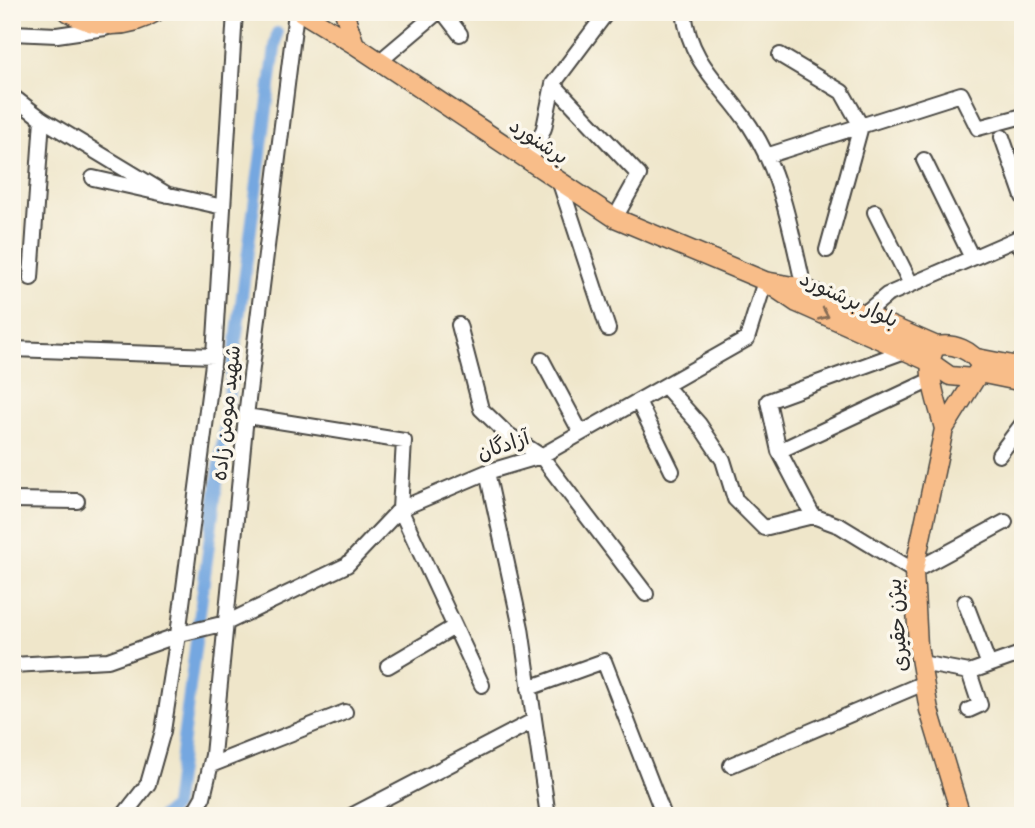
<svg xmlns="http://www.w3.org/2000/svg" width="1035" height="828" viewBox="0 0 1035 828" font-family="Pangolin,'Playpen Sans Arabic',sans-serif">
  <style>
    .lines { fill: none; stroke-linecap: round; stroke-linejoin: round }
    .canal { stroke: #74a7e0; stroke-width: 12 }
    .minor-casing { stroke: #484743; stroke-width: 18 }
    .major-casing { stroke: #484743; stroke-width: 21 }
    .minor { stroke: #fff; stroke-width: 14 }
    .major { stroke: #f8bd89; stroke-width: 18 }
    .oneway { stroke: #876d55 }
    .labels { text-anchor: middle; stroke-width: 7; stroke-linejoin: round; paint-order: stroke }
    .street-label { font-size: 21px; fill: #2b2b2b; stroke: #fbf7ec }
  </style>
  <rect width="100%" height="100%" fill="#fbf7ec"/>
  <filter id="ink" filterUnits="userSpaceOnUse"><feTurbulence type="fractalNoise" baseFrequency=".0143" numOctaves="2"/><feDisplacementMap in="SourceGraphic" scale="14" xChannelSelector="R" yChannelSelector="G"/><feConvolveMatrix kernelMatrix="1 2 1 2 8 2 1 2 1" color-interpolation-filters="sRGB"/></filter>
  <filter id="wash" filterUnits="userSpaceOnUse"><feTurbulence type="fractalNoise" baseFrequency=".00686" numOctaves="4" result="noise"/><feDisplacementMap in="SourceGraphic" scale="28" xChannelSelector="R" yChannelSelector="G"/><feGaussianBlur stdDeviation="1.57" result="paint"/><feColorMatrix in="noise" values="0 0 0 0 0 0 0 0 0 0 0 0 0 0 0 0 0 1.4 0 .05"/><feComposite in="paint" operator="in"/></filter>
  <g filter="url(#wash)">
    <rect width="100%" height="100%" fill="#efe6ca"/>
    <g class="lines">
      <path class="canal" d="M162,816l12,-9 103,-774"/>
    </g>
  </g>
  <g filter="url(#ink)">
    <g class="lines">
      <g class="minor-casing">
        <path id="minor" d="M443,12l17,22
          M684,12c6,53 39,73 66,114 32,48 41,106 54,162
          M12,33l45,2 48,-7
          M780,55l62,37 19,34 -34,124
          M380,61l58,-49
          M553,84l86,91 -24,43
          M12,96l30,23 126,76
          M1002,137l21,60
          M766,156l195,-62 17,34 45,-12
          M924,160l48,98
          M530,163l14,-35 9,-44 54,-72
          M93,178l130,29
          M560,183l48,146
          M875,212l36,72
          M1017,238l6,13
          M31,278l11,-159
          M864,314l23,-19 136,-59
          M459,325l22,84 25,24 35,23 105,138
          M12,349l202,7
          M542,360l39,73
          M665,386l34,38 24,36 12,39 29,29 49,-12 27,10 74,45 91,-49
          M638,401l34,70
          M246,416l158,25 -4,68 82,176
          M779,451l154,-72
          M999,455l24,-32
          M487,472l34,156 27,188
          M12,500l65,1
          M813,516l-34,-65 -11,-50 137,-50
          M965,602l24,63
          M921,663l48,9 54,-19
          M12,665l96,-5 76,-27 42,-10 121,-58 53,-56 87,-37 54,-16 206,-117 18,-58
          M388,666l66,-39
          M969,672l11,33 -11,5
          M529,688l75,-27 60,155
          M211,765l134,-53
          M731,765l193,-82
          M123,816l25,-32 15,-53 15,-96 36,-279 21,-344
          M192,816l11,-19 10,-42 33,-339 50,-404
          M351,816l182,-95"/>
      </g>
      <g class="major-casing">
        <path id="major" d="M68,12c29,18 60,17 88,0
          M301,12l54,33 260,173 150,63 39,7 133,58
          M344,12l11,33
          M769,284l28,19 133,59 20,14 23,2 8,-12c-9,-16 -27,-23 -44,-20 -16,19 2,60 7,83
          M977,358l46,9
          M961,816l-32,-106 -11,-64 -4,-75 30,-142 35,-56 44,9"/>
      </g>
      <use href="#minor" class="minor"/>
      <use href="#major" class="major"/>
    </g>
    <defs><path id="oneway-chevron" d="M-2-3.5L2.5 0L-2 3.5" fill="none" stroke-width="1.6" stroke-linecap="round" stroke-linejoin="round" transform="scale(1.75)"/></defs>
    <use class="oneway" href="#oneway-chevron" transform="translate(824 315) rotate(23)"/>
  </g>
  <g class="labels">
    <g class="street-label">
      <text transform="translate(539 141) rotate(34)" y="7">برشنورد</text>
      <text transform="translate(849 299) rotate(25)" y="7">بلوار برشنورد</text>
      <text transform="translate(226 413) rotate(-84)" y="7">شهید مومن زاده</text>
      <text transform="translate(503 445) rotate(-18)" y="7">آزادگان</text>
      <text transform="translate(897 625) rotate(-94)" y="7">بیژن حقیری</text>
    </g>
  </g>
  <rect width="1035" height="828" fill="none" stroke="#fbf7ec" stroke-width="42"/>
</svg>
